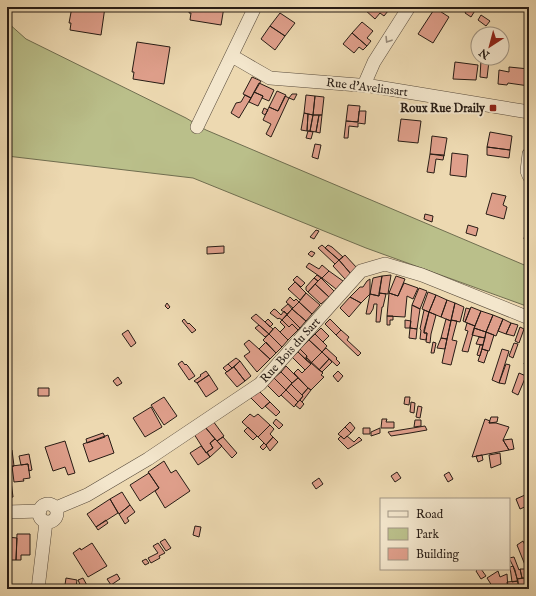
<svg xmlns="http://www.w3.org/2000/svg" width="536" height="596" viewBox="0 0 536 596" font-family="'IM FELL English',serif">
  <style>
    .green { fill: #babf8a; stroke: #706e50 }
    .building { fill: #df9f8b; stroke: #271c15 }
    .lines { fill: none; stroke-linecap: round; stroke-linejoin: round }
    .street-casing { stroke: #584b3c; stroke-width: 14 }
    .street { stroke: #f3e6cc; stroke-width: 13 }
    .oneway { stroke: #978b7a }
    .poi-dot { fill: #8f2418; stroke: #f3e6cc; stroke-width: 1.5 }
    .labels { text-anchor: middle; stroke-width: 4; stroke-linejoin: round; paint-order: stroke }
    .street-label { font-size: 12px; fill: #271c15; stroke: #f3e6cc }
    .poi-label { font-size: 12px; font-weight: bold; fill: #271c15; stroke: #f3e6cc; text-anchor: end }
  </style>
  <rect width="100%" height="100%" fill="#edd9b1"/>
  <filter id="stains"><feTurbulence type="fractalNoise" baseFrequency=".005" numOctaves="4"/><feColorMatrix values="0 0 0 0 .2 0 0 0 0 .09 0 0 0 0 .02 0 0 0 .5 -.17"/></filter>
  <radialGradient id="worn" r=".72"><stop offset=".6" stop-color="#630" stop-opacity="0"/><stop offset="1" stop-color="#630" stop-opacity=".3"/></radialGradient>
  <path class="green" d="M7,22l19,17 160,79 20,12 323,137v40l-163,-59 -173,-70 -186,-22z"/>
  <path class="building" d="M72,7h33l-4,28 -31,-5 1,-7h-2z
    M190,7h34l-3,18 -31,-5 1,-7h-2z
    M366,7h17l5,4 -4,5 -4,-3 -5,6 -11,-10z
    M383,7h8l-3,4z
    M468,7h4l4,2 -5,8 -6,-4z
    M435,8l14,9 -16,26 -15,-9z
    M280,13l15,10 -10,13 -15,-10z
    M481,15l9,6 -4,5 -8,-6z
    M362,22l11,9 -6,7 4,3 -4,5 -15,-13z
    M270,26l15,10 -10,14 -14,-11z
    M352,33l15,13 -4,4 -4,-3 -5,6 -11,-9z
    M137,42l33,5 -6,37 -31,-5 1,-7h-2z
    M481,60l8,1 -2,17 -7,-1z
    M455,62l23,3 -2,15 -23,-1z
    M509,67l20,2v17l-21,-3 -1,2 -9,-1 1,-14 10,2z
    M252,77l9,4 -10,17 -8,-4z
    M259,83l15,7 -5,11 -7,-3 1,-2 -9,-4z
    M277,91l9,4 -8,16 -9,-4z
    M254,92l9,4 -5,10 -9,-4z
    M292,94h5l-3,6 -5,-2z
    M245,95l6,3 -12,20 -8,-5 5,-10 5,-1z
    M306,95l9,1 -2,19 -9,-2z
    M285,96l4,2 -18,39 -5,-3 5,-10 -8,-4 6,-13 9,4z
    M315,96l9,1 -2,18h-9z
    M348,105l12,1 -2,16 -12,-1z
    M264,108l4,2 -3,5 -3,-2z
    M359,111h7l-1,13 -7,-1v4l-9,-1 -1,12h-4l2,-17 12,1z
    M304,113l4,1 -1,17 -6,-1z
    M308,114l5,1 -3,16h-3z
    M313,115h6l-3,17 -6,-1z
    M319,115h3l-2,18 -4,-1z
    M401,119l20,2 -3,22 -20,-2z
    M308,131l5,1 -2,7 -5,-1z
    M490,132l22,4 -2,14 -23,-3z
    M432,136l15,2 -3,18 -14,-2z
    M315,144l6,1 -3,14 -6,-2z
    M487,147l23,3 -1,8 -22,-3z
    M452,153l16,2 -2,22 -16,-2z
    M430,154l14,1 -1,5 -7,-1 -2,14 -7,-1z
    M492,193l14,3 -3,9 4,2 -3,12 -18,-5z
    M425,214l8,2 -1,6 -8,-3z
    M528,220h1v20l-5,-1z
    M468,225l10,3 -2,8 -10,-3z
    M316,230l3,1 -5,8 -4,-2z
    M322,245l17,15 -4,4 -17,-16z
    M328,245l4,2 11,10 -4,3 -14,-12z
    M224,246v7l-17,1v-7z
    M311,251l4,2 -3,4 -4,-3z
    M345,255l12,13 -6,6 -12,-14z
    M339,260l12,14 -6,5 -12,-13z
    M309,263l10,6 3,-4 7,6 -7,7 -16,-11z
    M329,271l14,10 -7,8 -14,-11z
    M317,275l4,3 -3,3 -4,-3z
    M391,275l-3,19 -9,-1 3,-17z
    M297,276l8,7 -4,4 -8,-7z
    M382,276l-3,20 -9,-2 3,-16z
    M396,276l9,3 -7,17 -9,-3z
    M314,278l4,3 -10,11 -2,-2v-3z
    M321,278l13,13 -5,6 -14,-13z
    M370,279v15l-9,9 -11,-6 10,-10h3l4,-6z
    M295,282l11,11 -6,7 -12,-11z
    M404,283l14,5 -5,11 -6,-3 -2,21 -18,-1 2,-23 9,3z
    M315,284l14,13 -8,7 -13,-12z
    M419,288l8,3 -7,18 -8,-4z
    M428,292l8,3 -7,17 -7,-3z
    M306,293l14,12 -8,9 -13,-12z
    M379,293l7,1 -3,13h-1l-2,15h-4l1,-18h-3l-1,5 -3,5h-4l4,-20 9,2z
    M436,295l11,5 -6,17 -12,-5z
    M290,297l4,4 2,-2 3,3 -6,6 -7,-6z
    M350,297l11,6 -12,14 -9,-9z
    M447,300l8,3 -4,18 -10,-4z
    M299,302l13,12 -6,7 -14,-12z
    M167,303l3,4 -2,2 -3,-3z
    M455,303l9,4 -4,15 -9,-2z
    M288,304l4,5 -5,5 -6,-4z
    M412,305l8,4 -3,20 -7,-1z
    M471,307l10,4 -6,15 -10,-4z
    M466,308l4,1 -5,13 -2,-1z
    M274,309l2,1 5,5 3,-4 3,3 -5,6 -3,-2 -1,1 -8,-6z
    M292,309l14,12 -6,7 -13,-13z
    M424,310l5,2 -5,18v3h3l-1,7 -6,-1 1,-9 -1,-1z
    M481,311l12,4 -7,17 -12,-4z
    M429,312l7,3 -5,19 -1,9 -4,-1 1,-9h-3z
    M256,314l17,15 -4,5 -18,-16z
    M287,315l13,13 -2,2 -6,-6 -3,3 -7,-7z
    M493,315l10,4 -7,17 -10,-4z
    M387,316h6v4h-3v5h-3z
    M184,319l4,5 1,-1 7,7 -4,3 -10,-12z
    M268,319l5,5 -3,3 -5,-5z
    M330,319l11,11 -5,5 -11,-11z
    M446,319l5,2 -4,18 -6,-1z
    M503,319l8,4 -5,11 -8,-3z
    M282,320l7,7 3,-3 6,6 -10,10 -8,-8 5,-5 -5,-5z
    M405,320l6,1 -1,7h-5z
    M451,320l6,1 -5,19 5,1 -6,24 -9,-2z
    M467,323l8,3 -7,26 -6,-1 6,-20 -3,-1z
    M511,323l7,2 -4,11 -8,-2z
    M259,325l10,9 -4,3 -10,-9z
    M275,327l13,13 -6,7 -13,-13z
    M520,327l4,2 -5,14 -4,-2z
    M321,328l8,8 -6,6 -8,-8z
    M410,328l7,1 -1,10 -7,-1z
    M474,328l12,4 -1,6 -13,-3z
    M128,330l8,13 -5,4 -9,-13z
    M341,330l8,7 -2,3 14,13 -3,3 -22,-21z
    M486,332l8,3 -5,16 -7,-2z
    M269,334l13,13 -6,6 -13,-13z
    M315,334l12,12 -5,6 -13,-12z
    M479,337l6,1 -2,7 -7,-1z
    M441,338l6,1 -2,10 -8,-1z
    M249,340l21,19 -13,13 -13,-16 6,-4 -6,-8z
    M309,340l13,12 -11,11 -5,-6 1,-1 -7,-7z
    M266,342l10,11 -6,6 -11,-10z
    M433,342l3,1 -2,10h-3z
    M514,343l4,1 -5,14 -4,-2z
    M480,345h3l-3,11 -3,-1z
    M326,348l11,10 -1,1 4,4 -3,3 -15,-14z
    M300,349l7,7 -1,4 -8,-8z
    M482,349l6,2 -4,12 -6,-2z
    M502,349l7,2 -10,32 -7,-3z
    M529,351v13l-1,2 -4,-2z
    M298,352l13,12 -6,6 -13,-13z
    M322,352l7,7 -10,11 -8,-7z
    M306,357l17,16 -2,2 3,2 -13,13 -3,-2 -14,-15 4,-4 4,4 9,-9 -5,-4z
    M236,358l4,3 -8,7 -4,-4z
    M329,359l3,3 -10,10 -3,-2z
    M182,361l3,4 1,-1 2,2 7,10 -6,4 -11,-16z
    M240,361l11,15 -6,5 -11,-14z
    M228,364l4,4 -5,4 -4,-4z
    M506,364l4,1 -5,19 -6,-1z
    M286,366l12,12 -6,5 -11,-11z
    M234,367l11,14 -8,6 -12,-14z
    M206,371l3,4 -12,8 -3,-2 7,-5 -1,-1z
    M338,371l5,5 -5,6 -5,-6z
    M281,372l11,11 -6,7 -12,-12z
    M519,373l7,3 -8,19 -6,-3z
    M209,375l9,14 -12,8 -9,-14z
    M118,377l4,6 -5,3 -4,-5z
    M273,377l13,13 -7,7 -14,-14z
    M298,378l10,10 -6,7 -11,-11z
    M291,384l12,12 -5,6 -12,-12z
    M38,388h11v8h-11z
    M308,388l3,2 -9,12 -2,-2 3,-4 -1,-1z
    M257,389l13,13 -8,7 -13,-13z
    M286,390l12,12 -4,5 -13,-12z
    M164,397l13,19 -13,9 -13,-20z
    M405,397h5l-1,8 -5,-1z
    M300,400l4,4 -4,5 -5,-4z
    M270,402l10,10 -4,4 -11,-10z
    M411,402l4,1 -1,10 -4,-1z
    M418,406l4,1 -2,11 -4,-1z
    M151,407l11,20 -17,10 -12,-19z
    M250,414l4,3 4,-3 12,11 -12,12 -16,-15z
    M491,417h7l-1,5 -8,1z
    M276,419l7,6 -4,4 -6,-6z
    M382,419h5l-1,3h8v6h-13z
    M485,419l5,2 -1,2h7l13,4 -6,13 6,10 -37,7z
    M415,420h6v6l-7,1z
    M213,421l11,15 -7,5 -12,-14z
    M350,422l5,6 -4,5 -6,-6z
    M270,425l4,4 -4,5 3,3 -7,8 -8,-8z
    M425,426l2,4 -17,3 -19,3 -3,-4z
    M205,427l10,12 -5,4 3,5 -7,5 -12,-19z
    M248,427l9,9 -4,4 -9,-9z
    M345,427l6,6 -7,6 -6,-5z
    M363,428h7v6h-7z
    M380,428v5l-9,3v-4z
    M103,433l2,4 -18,6 -1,-4z
    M108,435l6,18 -25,9 -6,-18z
    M341,436l3,3 3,-3 7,6 5,-5 3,3 -14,9 -10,-10z
    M223,437l14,16 -5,5 -15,-17z
    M273,437l5,5 -8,9 -4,-6z
    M215,439l7,7 -12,11 -3,-5 6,-4 -3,-5z
    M512,439l2,10 -5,1 -6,-10z
    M65,441l10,32 -7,2 -3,-8 -12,4 -8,-24z
    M264,443l3,3 -4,4 -3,-3z
    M201,446l9,11 -12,8 -8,-12z
    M12,450l2,16 -5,2 -2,-6v-11z
    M500,453l1,11 -10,4 -2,-13z
    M29,454l3,16 -3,1 -1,-7 -7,1 -2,-9z
    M482,455l1,5 -5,2 -2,-6z
    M164,461l7,12 5,-3 14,21 -25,17 -10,-17 4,-3 -11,-16z
    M7,462l4,19h-4z
    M28,464l2,14 -7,1 1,2 -10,1 -2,-16z
    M397,472l4,6 -6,4 -4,-6z
    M449,472l4,7 -5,3 -4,-7z
    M149,473l10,15 -19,13 -10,-16z
    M319,478l4,6 -7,5 -4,-6z
    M7,481h4l2,16 -6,1z
    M122,492l8,13 -11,9 -9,-15z
    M525,495l2,6 -2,1 2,4 -7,3 -4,-10z
    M110,499l8,14 -22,14 -9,-13z
    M130,505l5,7 -8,6 2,3 -4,3 -6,-10z
    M106,520l2,3 -10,7 -2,-3z
    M7,522v15l10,1 -1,22h-9z
    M195,526l6,1 -2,10 -6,-2z
    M17,534h13v21h-9v5h-5z
    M165,539l6,9 -5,3 -6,-9z
    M523,541l2,4h-1l2,1 3,7v12h-4l-8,-20z
    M92,543l15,23 -19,11 -15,-24 7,-5 1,2z
    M158,543l7,10 -6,3 1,2 -9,5 -3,-5 10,-5 -5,-7z
    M514,557l5,13 1,-1 2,9 -5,1 -2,-9 -6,-12z
    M146,559l3,4 -4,2 -3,-4z
    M513,566l5,15 -6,1 -2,-15z
    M478,569h3l5,7 -5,3 -5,-8z
    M520,569h9v9h-7z
    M498,571l2,6 7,-3 1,15h-14l-7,-11z
    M117,574l3,5 -9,6 -4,-6z
    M66,578l11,2 -1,7 -11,-2z
    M83,578l6,11h-7l-4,-9z
    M525,578h4v11h-2z
    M525,578l2,11h-8l-2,-10z
    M518,581l1,8h-11l-1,-7z
    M423,585l14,4h6h-21z"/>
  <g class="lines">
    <g class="street-casing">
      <path id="street" d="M232,56l38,22 101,8 158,26
        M364,85l10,-23 35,-55
        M197,127l58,-120
        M529,154l-2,17 2,5
        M39 513a9 9 0 1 1 18 0a9 9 0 1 1-18 0Z
        M56,508l31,-13 61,-36 112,-75 101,-113 24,-7 37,11 107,43
        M7,512l33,-1
        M38,589l8,-67"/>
    </g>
    <use href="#street" class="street"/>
  </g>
  <defs><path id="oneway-chevron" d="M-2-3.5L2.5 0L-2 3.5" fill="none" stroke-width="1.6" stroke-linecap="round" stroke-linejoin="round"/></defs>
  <use class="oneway" href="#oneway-chevron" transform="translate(388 40) rotate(122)"/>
  <rect class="poi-dot" x="489" y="104" width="8" height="8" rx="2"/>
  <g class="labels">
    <g class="street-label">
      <text transform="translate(367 87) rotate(7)" y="4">Rue d'Avelinsart</text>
      <text transform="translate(290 350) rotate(-48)" y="4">Rue Bois du Sart</text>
    </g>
    <g class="poi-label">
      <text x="485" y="112">Roux Rue Draily</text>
    </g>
  </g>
  <rect width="536" height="596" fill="none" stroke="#edd9b1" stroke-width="24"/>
  <rect x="8" y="8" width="520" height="580" fill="none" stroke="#271c15" stroke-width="2"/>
  <rect x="12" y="12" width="512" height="572" fill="none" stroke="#271c15"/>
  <rect x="380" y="498" width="130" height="72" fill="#f3e6cc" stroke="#a19583"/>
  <rect x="388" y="511" width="20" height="6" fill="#f3e6cc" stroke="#a19583"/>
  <text x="416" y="518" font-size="12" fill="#271c15">Road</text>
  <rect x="388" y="528" width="20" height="12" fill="#babf8a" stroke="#a19583"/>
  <text x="416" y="538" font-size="12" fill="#271c15">Park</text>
  <rect x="388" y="548" width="20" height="12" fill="#df9f8b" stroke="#a19583"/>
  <text x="416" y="558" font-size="12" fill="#271c15">Building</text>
  <g transform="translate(490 46) rotate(216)"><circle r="19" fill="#f3e6cc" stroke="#a19583"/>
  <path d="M0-3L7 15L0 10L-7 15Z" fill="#8f2418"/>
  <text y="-6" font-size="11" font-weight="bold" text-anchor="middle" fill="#271c15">N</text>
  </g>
  <rect width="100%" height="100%" filter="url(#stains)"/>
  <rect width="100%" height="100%" fill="url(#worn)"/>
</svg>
